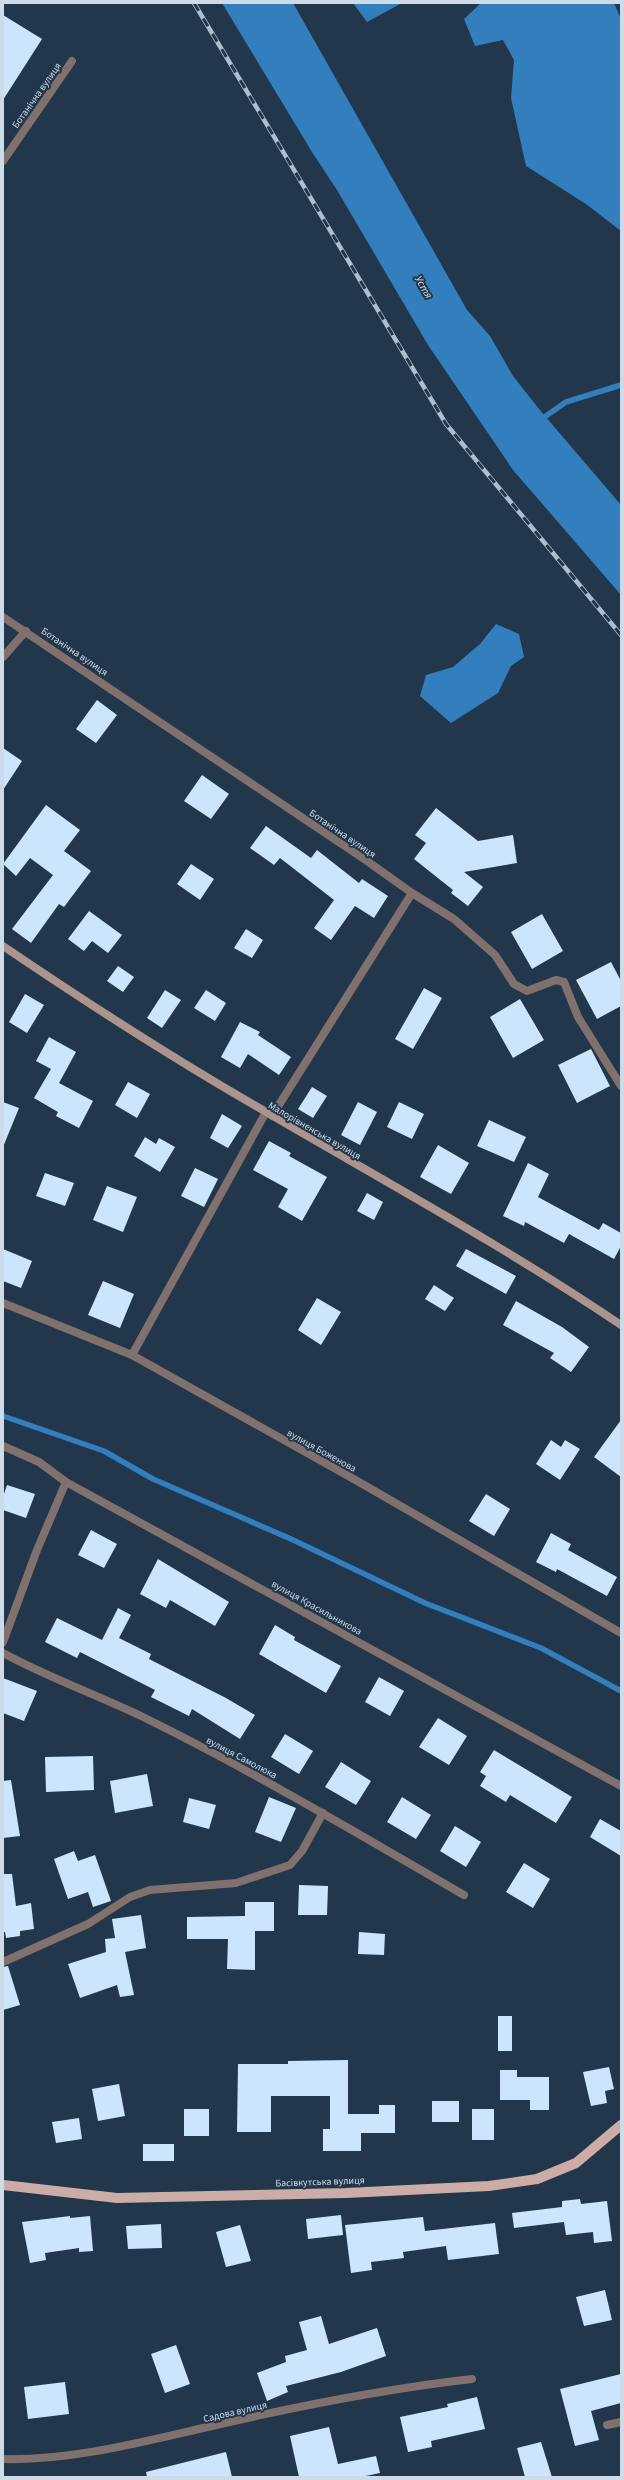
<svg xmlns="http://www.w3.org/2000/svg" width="624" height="2480" viewBox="0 0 624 2480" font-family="'Source Sans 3',sans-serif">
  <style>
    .water { fill: #337ebd }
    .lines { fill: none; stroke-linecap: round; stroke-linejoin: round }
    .stream { stroke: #337ebd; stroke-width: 5.5 }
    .building { fill: #cbe5fe }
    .lane { stroke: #81716e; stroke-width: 8 }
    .street { stroke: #81716e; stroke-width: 8 }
    .secondary { stroke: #ab938e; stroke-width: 8 }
    .primary { stroke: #ccaca6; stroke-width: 10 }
    .rail-casing { stroke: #afbecc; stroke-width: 4.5 }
    .rail { stroke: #22374b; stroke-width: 3; stroke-dasharray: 9; stroke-linecap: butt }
    .labels { text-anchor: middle; stroke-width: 4; stroke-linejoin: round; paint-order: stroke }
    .street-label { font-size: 10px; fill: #cddae7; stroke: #22374b }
    .water-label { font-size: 11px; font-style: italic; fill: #d5e6f8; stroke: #22374b }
  </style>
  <rect width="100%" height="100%" fill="#22374b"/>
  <path class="water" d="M222,3h71l174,307 23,26 23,40 26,33 82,96v90l-108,-125 -85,-125 -91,-155 -25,-38z
    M353,3h49l-35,19z
    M481,3h133l7,16v212l-35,-27 -60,-38 -15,-68 3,-38 -11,-20 -28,6 -11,-27z
    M496,624l23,10 5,23 -13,9 -13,27 -47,30 -31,-27 6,-21 27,-8 27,-23z"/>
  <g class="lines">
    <path class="stream" d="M540,420l26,-18 55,-17
      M3,1416l101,35 49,28 138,60 134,64 116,45 80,43"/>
  </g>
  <path class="building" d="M3,15l39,24 -39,61z
    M97,700l20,15 -21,28 -20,-14z
    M3,748l19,13 -19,29z
    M202,775l27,19 -18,25 -27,-18z
    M46,805l34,25 -16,21 27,20 -27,36 -5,-3 -28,39 -19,-14 41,-54 -23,-17 -14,18 -13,-12z
    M436,808l42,33 35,-6 4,28 -53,9 19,15 -15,19 -17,-13 2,-3 -39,-31 12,-16 -11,-8z
    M266,826l45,32 6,-8 42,33 3,-4 26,17 -14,22 -19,-12 -24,34 -17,-12 20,-28 -54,-42 -6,7 -24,-17z
    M191,864l23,15 -14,21 -23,-16z
    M89,911l33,24 -14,18 -16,-12 -8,10 -16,-12z
    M542,914l21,37 -31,18 -21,-37z
    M246,929l17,11 -11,18 -18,-10z
    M611,962l10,19v25l-24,13 -21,-39z
    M118,966l16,11 -11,15 -16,-11z
    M424,988l18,10 -29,51 -18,-10z
    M165,990l16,10 -19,28 -15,-10z
    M206,990l20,13 -11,18 -21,-13z
    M25,994l19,11 -17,28 -18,-11z
    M520,999l24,41 -31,18 -23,-41z
    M240,1022l20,10 -2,3 33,22 -12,18 -31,-21 -8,14 -19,-11z
    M49,1037l27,15 -17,31 34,18 -14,27 -23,-12 2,-4 -24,-14 17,-29 -15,-8z
    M591,1049l19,37 -33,17 -19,-38z
    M128,1082l22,12 -13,24 -22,-13z
    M312,1087l15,9 -14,22 -15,-9z
    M3,1102l16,6 -16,39z
    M358,1102l19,10 -17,33 -19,-10z
    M399,1102l25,12 -12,25 -25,-12z
    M222,1114l20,12 -14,22 -18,-10z
    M489,1120l37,17 -12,25 -37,-16z
    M145,1137l11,7 3,-6 16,9 -15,25 -26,-16z
    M269,1141l22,12 -2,3 38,21 -25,44 -24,-14 10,-18 -35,-19z
    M438,1145l31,18 -18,31 -31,-17z
    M528,1163l21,11 -11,23 61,33 4,-7 18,10v13l-7,13 -45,-25 -5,9 -39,-21 -1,4 -21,-10z
    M195,1168l23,11 -14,28 -23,-11z
    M45,1173l29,10 -9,23 -29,-10z
    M107,1186l30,11 -14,35 -30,-12z
    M367,1193l16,9 -9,18 -17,-9z
    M3,1249l29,12 -11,27 -18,-7z
    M466,1249l50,27 -10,18 -50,-28z
    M103,1281l31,13 -14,34 -32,-13z
    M434,1285l20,13 -9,13 -20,-12z
    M317,1298l24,14 -20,33 -23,-15z
    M516,1301l46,26 27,20 -18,25 -21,-14 4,-5 -51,-28z
    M621,1420v57l-27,-20z
    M551,1440l10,7 4,-7 15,9 -20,31 -24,-16z
    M7,1485l28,9 -9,24 -23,-8v-13z
    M486,1494l24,15 -16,27 -25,-15z
    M91,1530l26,14 -13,24 -26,-13z
    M551,1533l20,11 -3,6 49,27 -10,19 -50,-27 -1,3 -20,-10z
    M158,1559l71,43 -14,24 -45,-26 -4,8 -26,-14z
    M118,1608l13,7 -12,23 32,16 -2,5 77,39 29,17 -15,24 -48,-30 -3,7 -38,-19 4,-7 -75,-38 -3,6 -32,-16 12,-24 45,22z
    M275,1625l20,12 -1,3 47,26 -15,27 -67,-39z
    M379,1677l25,14 -14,25 -25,-14z
    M3,1678l34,13 -13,30 -21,-8z
    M438,1718l29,18 -18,29 -30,-18z
    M285,1734l28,17 -14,23 -28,-17z
    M494,1750l78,47 -16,26 -46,-28 -4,7 -26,-16 6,-10 -6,-4z
    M93,1756l1,34 -48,2 -1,-35z
    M341,1762l30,19 -15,24 -31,-18z
    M147,1774l6,32 -38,7 -5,-32z
    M11,1780l9,56 -17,2v-57z
    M269,1797l27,11 -15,34 -26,-10z
    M402,1797l29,18 -15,24 -29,-17z
    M189,1798l27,7 -7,24 -26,-7z
    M600,1819l21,12v25l-31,-19z
    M455,1826l26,16 -15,25 -26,-16z
    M74,1851l4,10 17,-6 16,46 -18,6 -5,-15 -20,7 -14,-40z
    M524,1863l26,16 -17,29 -27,-16z
    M3,1874h9l4,32 15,-3 3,26 -14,2v5l-14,2 -1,-6h-2z
    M299,1885l29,1 -1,29h-29z
    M245,1902h29v29h-19v39l-28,-1 1,-30h-41v-22l58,-1z
    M141,1915l5,33 -21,4 9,43 -14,2 -3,-12 -37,13 -12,-34 38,-12 -1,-13 10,-1 -3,-19z
    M359,1932l26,2 -1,21 -26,-1z
    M8,1966l12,39 -17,5v-43z
    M498,2016h14v35h-14z
    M348,2060v54h31v-9h16v28h-34v18h-38v-22h7v-33h-59v36h-34l1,-68h50v-3z
    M609,2067l5,22 -9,2 2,12 -16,3 -8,-34z
    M500,2070h17v7h32v33h-19v-10h-30z
    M119,2084l6,32 -27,5 -6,-32z
    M432,2101h27v21h-27z
    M184,2109h25v27h-25z
    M472,2109h22v31h-22z
    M79,2118l3,21 -26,4 -4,-21z
    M143,2144h31v17h-31z
    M580,2199l1,5 26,-3 5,40 -18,2 -1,-11 -27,3 -2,-13 -50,6 -2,-15 50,-6v-6z
    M341,2215l2,20 -35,4 -2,-20z
    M70,2216v2l20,-2 3,35 -14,1v-4l-34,5 1,7 -16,3 -8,-41z
    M423,2217l2,14 70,-8 4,31 -51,6 -2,-14 -43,6 1,6 -33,4 1,8 -21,3 -6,-48z
    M161,2224l1,24 -34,1 -2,-23z
    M240,2225l11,36 -25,6 -10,-35z
    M605,2290l7,30 -28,6 -8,-29z
    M321,2316l8,28 48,-16 9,28 -45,16 -55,14 2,6 -21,9 -10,-28 29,-11 -1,-6 22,-6 -8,-28z
    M176,2345l14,39 -25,9 -14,-39z
    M621,2374v29l-30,8 8,29 -24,6 -15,-57z
    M65,2382l4,32 -41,5 -4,-32z
    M477,2397l8,32 -54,12 1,6 -24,5 -8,-35 48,-10 -1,-3z
    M329,2427l9,37 38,-8 4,17 -19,4h-62l-9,-41z
    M541,2442l11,35h-27l-8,-29z
    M226,2452l6,25h-85l-1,-5z"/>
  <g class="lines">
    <path class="lane" d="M3,657l23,-26
      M607,2425l14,-3"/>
    <path class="street" d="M3,161l69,-100
      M3,617l364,244 45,32 42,26 41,36 19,29 13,7 29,-11 8,2 14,35 43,69
      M272,1116l140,-223
      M3,1303l129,52 227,127 262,151
      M132,1355l134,-243
      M3,1446l36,16 27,20 555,304
      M3,1642l34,-92 29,-68
      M3,1653c44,24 92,41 138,63 110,54 216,117 323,179
      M3,1962l85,-38 42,-27 20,-7 86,-7 54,-18 12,-14 21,-38
      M3,2459c69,2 142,-18 209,-33 86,-20 172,-37 260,-47"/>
    <path class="secondary" d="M3,946c87,59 174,115 265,167 118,69 239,135 353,212"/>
    <path class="primary" d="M3,2185l114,13 229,-5 143,-7 48,-7 39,-16 45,-38"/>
    <g class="rail-casing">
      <path id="rail" d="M194,3l252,421 175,211"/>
    </g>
    <use href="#rail" class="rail"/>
  </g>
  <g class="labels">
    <g class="street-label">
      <text transform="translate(36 95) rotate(-55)" y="4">Ботанічна вулиця</text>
      <text transform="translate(75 651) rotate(34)" y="4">Ботанічна вулиця</text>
      <text transform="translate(343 833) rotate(34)" y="4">Ботанічна вулиця</text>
      <text transform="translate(315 1130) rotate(30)" y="4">Малорівненська вулиця</text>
      <text transform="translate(322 1450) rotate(29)" y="4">вулиця Боженова</text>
      <text transform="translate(317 1607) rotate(29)" y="4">вулиця Красильникова</text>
      <text transform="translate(242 1757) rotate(28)" y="4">вулиця Самолюка</text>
      <text transform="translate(320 2181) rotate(-2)" y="4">Басівкутська вулиця</text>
      <text transform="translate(235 2411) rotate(-13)" y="4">Садова вулиця</text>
    </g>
    <g class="water-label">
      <text transform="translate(424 287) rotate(60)" y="4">Устя</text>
    </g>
  </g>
  <rect width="624" height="2480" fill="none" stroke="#cddae7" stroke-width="8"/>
</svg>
